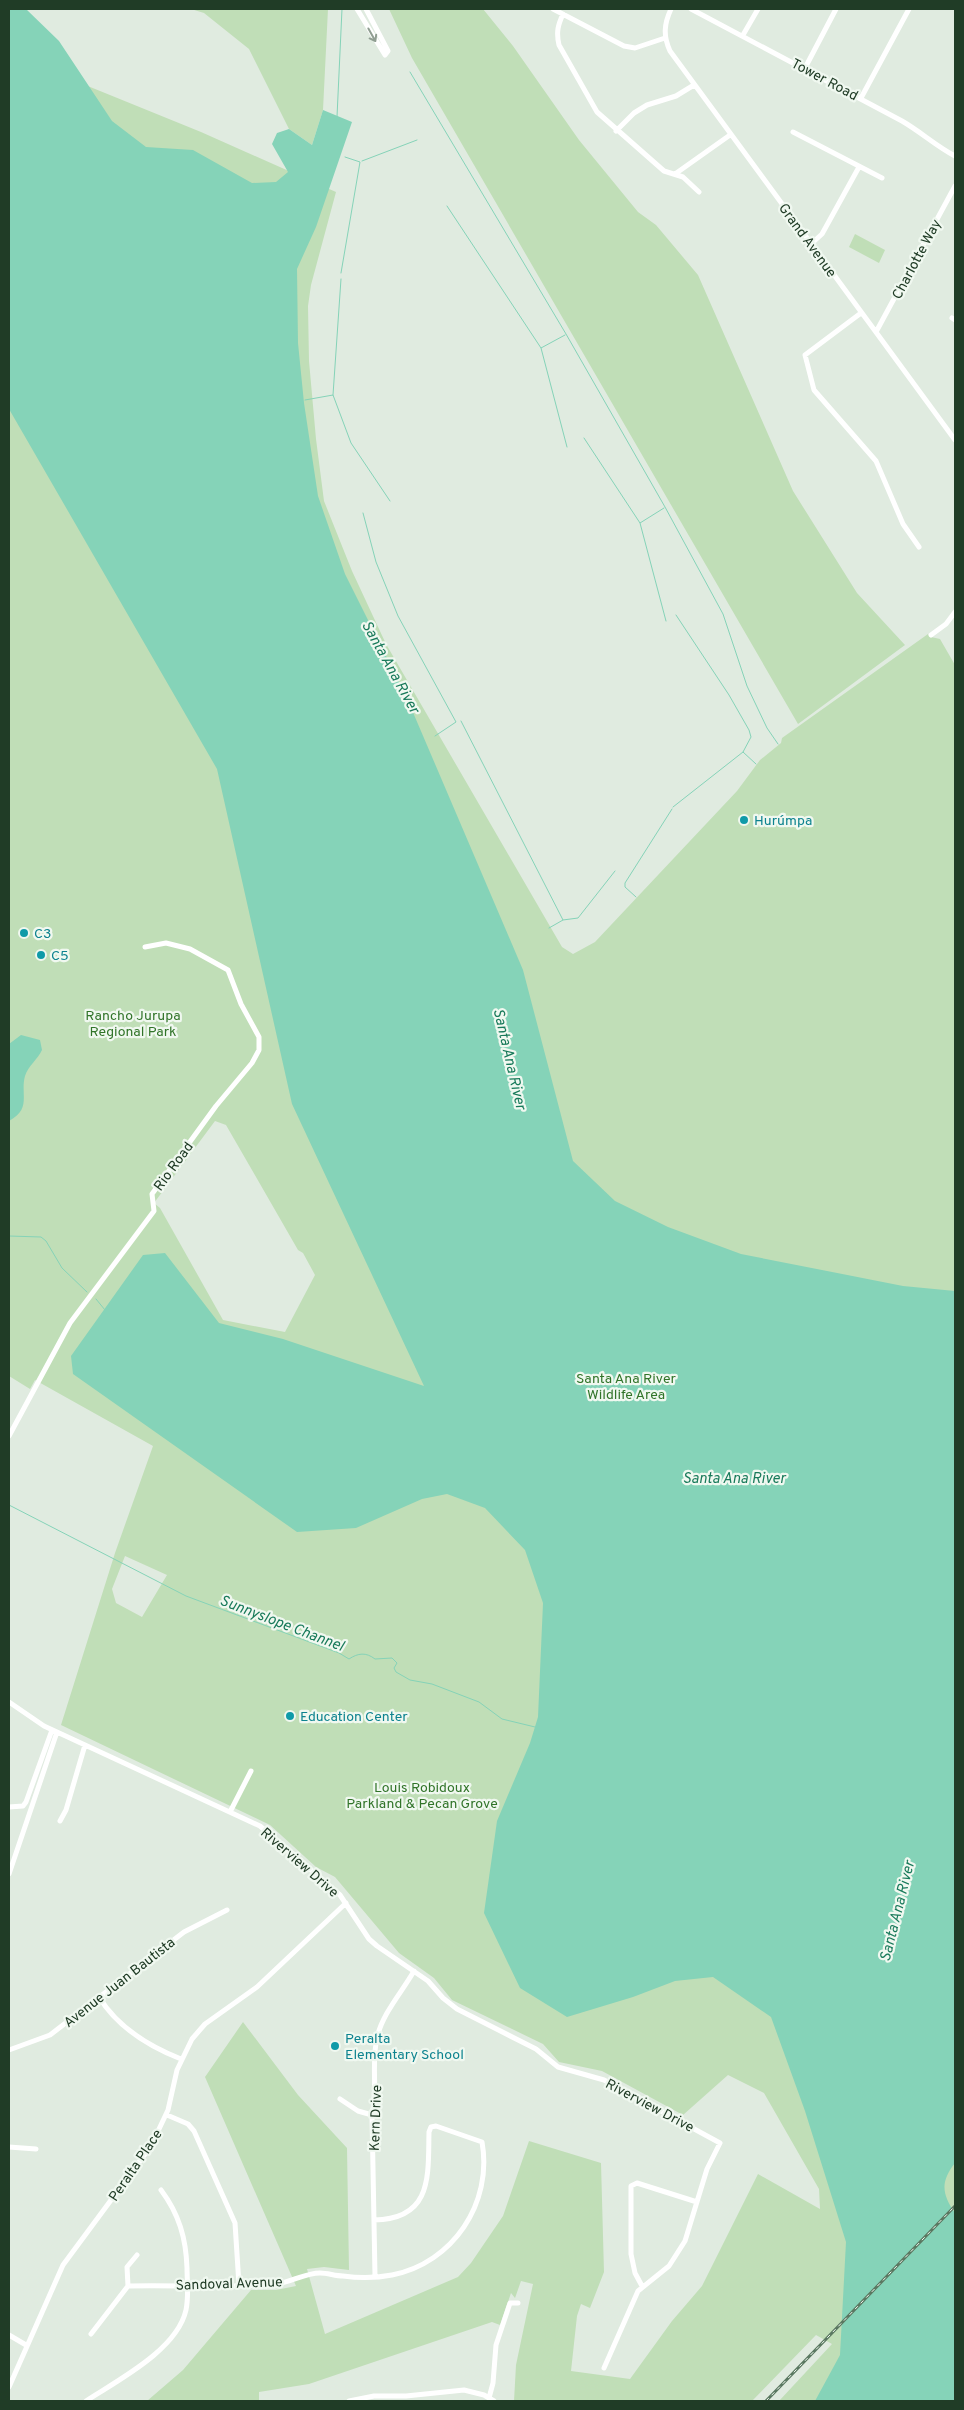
<svg xmlns="http://www.w3.org/2000/svg" width="964" height="2410" viewBox="0 0 964 2410" font-family="Overpass,sans-serif">
  <style>
    .green { fill: #c0deb7; fill-rule: evenodd }
    .water { fill: #85d3b8 }
    .lines { fill: none; stroke-linecap: round; stroke-linejoin: round }
    .stream { stroke: #85d3b8; stroke-width: 1 }
    .minor { stroke: #fff; stroke-width: 5 }
    .rail-casing { stroke: #5a7861; stroke-width: 3 }
    .rail { stroke: #f0f8f0; stroke-width: 1; stroke-dasharray: 4; stroke-linecap: butt }
    .oneway { stroke: #909e92 }
    .culture-dot { fill: #0f9aa8; stroke: #f0f8f0; stroke-width: 2 }
    .labels { text-anchor: middle; stroke-width: 4.5; stroke-linejoin: round; paint-order: stroke }
    .street-label { font-size: 14px; fill: #203c26; stroke: #f0f8f0 }
    .culture-label { font-size: 14px; fill: #0d838f; stroke: #f0f8f0; text-anchor: start }
    .park-label { font-size: 14px; fill: #317429; stroke: #f0f8f0 }
    .water-label { font-size: 15px; font-style: italic; fill: #187a5a; stroke: #f0f8f0 }
  </style>
  <rect width="100%" height="100%" fill="#e0ebe0"/>
  <path class="green" d="M191,9h137l-5,101 -11,35 -23,-16 -40,-80 -45,-36z
    M389,9h94l30,37 66,94 59,72 18,13 42,50 95,216 64,102 48,52 -107,79 -386,-666z
    M9,54l192,78 135,60 -25,93 -3,21 1,55 7,78 8,62 28,70 34,73 176,303 11,7 22,-12 142,-151 23,-31 21,-17 1,-5 146,-104 3,3 9,2 15,26v1736h-176l53,-57 -16,-9 -64,66h-238l2,-36 17,-81 -12,-3 -6,17 -4,-5 -11,32 -8,-3 -183,62 -50,8v9h-112l36,-31 68,-80h25l20,-4 -91,-209 38,-55 55,73 49,53 2,122 -25,-3 -17,2 18,65 133,-57 13,-14 32,-47 26,-75 72,22 3,109 -14,36 -9,-4 -4,12 -6,55 59,8 42,-58 30,-35 56,-112 62,35 -1,-20 -55,-96 -36,-18 -45,40 -81,-44 -43,-9 -16,-18 -91,-44 -18,-22 -35,-25 -64,-76 -19,-10 -46,-42 -209,-100 54,-172 38,-107 -118,-66 -5,9 -21,-13zM215,1121l11,4 72,125 5,3 12,22 -30,57 -62,-12 -63,-112 -6,-5zM125,1556l42,19 -25,42 -26,-14 -4,-14z
    M855,234l30,16 -6,13 -30,-16z"/>
  <path class="water" d="M9,9h17l33,32 53,80 34,26 47,3 59,33 24,-1 12,-10 -16,-28 5,-11 12,-4 23,16 11,-35 29,12 -36,105 -19,42 1,74 6,60 14,93 27,78 61,122 117,274 50,191 42,40 53,26 73,27 162,32 52,5v872c-15,19 -13,31 0,50v188h-140l25,-46 6,-113 -41,-131 -34,-94 -58,-40 -38,4 -42,16 -66,20 -47,-29 -36,-75 13,-92 33,-78 8,-26 5,-114 -18,-53 -40,-42 -38,-14 -25,5 -66,29 -59,4 -224,-158 -2,-18 72,-101 22,-2 54,70 64,16 141,47 -132,-282 -75,-335 -208,-360z
    M21,1035l19,5 2,10c-4,9 -14,16 -17,26 -5,18 7,33 -16,45v-77z"/>
  <g class="lines">
    <path class="stream" d="M410,72l156,262 99,173 58,107 24,72 20,42 11,16
      M337,117l5,-108
      M362,161l55,-21
      M447,206l94,142 24,-13
      M341,273l19,-111 -15,-5
      M541,348l26,99
      M333,395l8,-116
      M305,400l28,-5 18,48 39,58
      M584,438l56,85 24,-15
      M363,513l13,49 22,54 58,106 -21,14
      M640,523l26,98
      M676,615l53,80 20,35 2,7 -8,15 13,12
      M461,721l102,199 -14,8
      M673,807l70,-55
      M636,897l-11,-10v-4l47,-74
      M563,920l15,-2 37,-47
      M9,1236l32,1 5,4 16,27 25,24
      M96,1299l9,11
      M9,1505l177,91 153,57 10,6c9,-6 17,-7 26,0l17,-1 5,5 -3,5 2,4 14,8 22,4 47,18 23,17 33,8"/>
    <path class="minor" d="M357,9l28,46 3,-4 -22,-42
      M553,9l71,37 11,2 30,-10
      M671,9c-7,15 -8,27 -1,42l285,389
      M691,9l211,112c19,11 34,25 53,35
      M563,14c-5,11 -7,18 -4,31l38,67 67,59 19,6 16,15
      M743,35l15,-26
      M805,68l31,-59
      M861,98l48,-89
      M616,131l18,-18 13,-8 29,-9 18,-11
      M793,132l89,46
      M675,174l55,-39
      M811,244l11,-10 37,-67
      M861,313l-56,42 9,35 62,71 27,63 16,23
      M952,318l3,2
      M876,332l79,-146
      M931,635l15,-11 9,-12
      M9,1436l61,-113 84,-112 -2,-17 64,-88 36,-43 7,-13v-13l-18,-33 -13,-34 -38,-21 -24,-6 -21,4
      M9,1702l35,24 216,100 80,69 29,44 8,7 51,35 15,17 14,11 79,40 22,18 46,13 116,63 -13,26 -22,72 -16,25 -31,25 -34,77
      M9,1807l14,-1 3,-4 26,-72
      M230,1812l21,-41
      M60,1821l6,-11 19,-65
      M9,1874l48,-142
      M99,1997c19,31 49,49 82,62
      M9,2050l41,-15 134,-103 43,-22
      M340,2099l18,12 14,4
      M167,2115l21,9 6,7 41,92 4,62
      M9,2147l27,2
      M375,2276l-3,-161c6,-26 -1,-52 5,-77 5,-24 25,-46 37,-67
      M128,2286l-1,-19 10,-12
      M642,2286l-7,-13 -4,-19v-68l6,-3 60,19
      M91,2334l37,-48c49,-1 100,2 148,-2 16,-2 29,-11 44,-11 8,0 15,3 23,3 15,2 34,2 49,-1 61,-12 101,-72 90,-133l-46,-16 -5,1 -2,5c-1,43 4,87 -55,88
      M9,2335l17,10
      M9,2387l54,-122 88,-119 17,-36 9,-40 15,-31 13,-15 52,-37 89,-84
      M489,2398l4,-15 3,-38 14,-42h8
      M86,2401c32,-21 91,-51 100,-91 3,-14 1,-29 1,-42 -1,-30 -8,-54 -26,-78
      M349,2401l25,-5h32l58,-6 20,5 10,6"/>
    <g class="rail-casing">
      <path id="rail" d="M766,2401l189,-195"/>
    </g>
    <use href="#rail" class="rail"/>
  </g>
  <defs><path id="oneway-shaft" d="M-6 0H5M1.5-3L5.5 0L1.5 3" fill="none" stroke-width="1.6" stroke-linecap="round" stroke-linejoin="round" transform="scale(1.25)"/></defs>
  <use class="oneway" href="#oneway-shaft" transform="translate(372 35) rotate(61)"/>
  <g class="culture-dot">
    <circle cx="744" cy="820" r="5"/>
    <circle cx="24" cy="933" r="5"/>
    <circle cx="41" cy="955" r="5"/>
    <circle cx="290" cy="1716" r="5"/>
    <circle cx="335" cy="2046" r="5"/>
  </g>
  <g class="labels">
    <g class="street-label">
      <text transform="translate(825 79) rotate(28)" y="5">Tower Road</text>
      <text transform="translate(808 240) rotate(54)" y="5">Grand Avenue</text>
      <text transform="translate(916 259) rotate(-62)" y="5">Charlotte Way</text>
      <text transform="translate(173 1166) rotate(-54)" y="5">Rio Road</text>
      <text transform="translate(300 1862) rotate(41)" y="5">Riverview Drive</text>
      <text transform="translate(119 1982) rotate(-38)" y="5">Avenue Juan Bautista</text>
      <text transform="translate(650 2105) rotate(28)" y="5">Riverview Drive</text>
      <text transform="translate(375 2118) rotate(-88)" y="5">Kern Drive</text>
      <text transform="translate(135 2165) rotate(-56)" y="5">Peralta Place</text>
      <text transform="translate(229 2283) rotate(-2)" y="5">Sandoval Avenue</text>
    </g>
    <g class="culture-label">
      <text x="754" y="825">Hurúmpa</text>
      <text x="34" y="938">C3</text>
      <text x="51" y="960">C5</text>
      <text x="300" y="1721">Education Center</text>
      <text x="345" y="2043">Peralta<tspan x="345" dy="16">Elementary School</tspan></text>
    </g>
    <g class="park-label">
      <text x="133" y="1020">Rancho Jurupa<tspan x="133" dy="16">Regional Park</tspan></text>
      <text x="626" y="1383">Santa Ana River<tspan x="626" dy="16">Wildlife Area</tspan></text>
      <text x="422" y="1792">Louis Robidoux<tspan x="422" dy="16">Parkland &amp; Pecan Grove</tspan></text>
    </g>
    <g class="water-label">
      <text transform="translate(391 667) rotate(61)" y="5">Santa Ana River</text>
      <text transform="translate(510 1059) rotate(77)" y="5">Santa Ana River</text>
      <text x="734" y="1483">Santa Ana River</text>
      <text transform="translate(282 1623) rotate(21)" y="5">Sunnyslope Channel</text>
      <text transform="translate(897 1911) rotate(-76)" y="5">Santa Ana River</text>
    </g>
  </g>
  <rect width="964" height="2410" fill="none" stroke="#203c26" stroke-width="20"/>
</svg>
